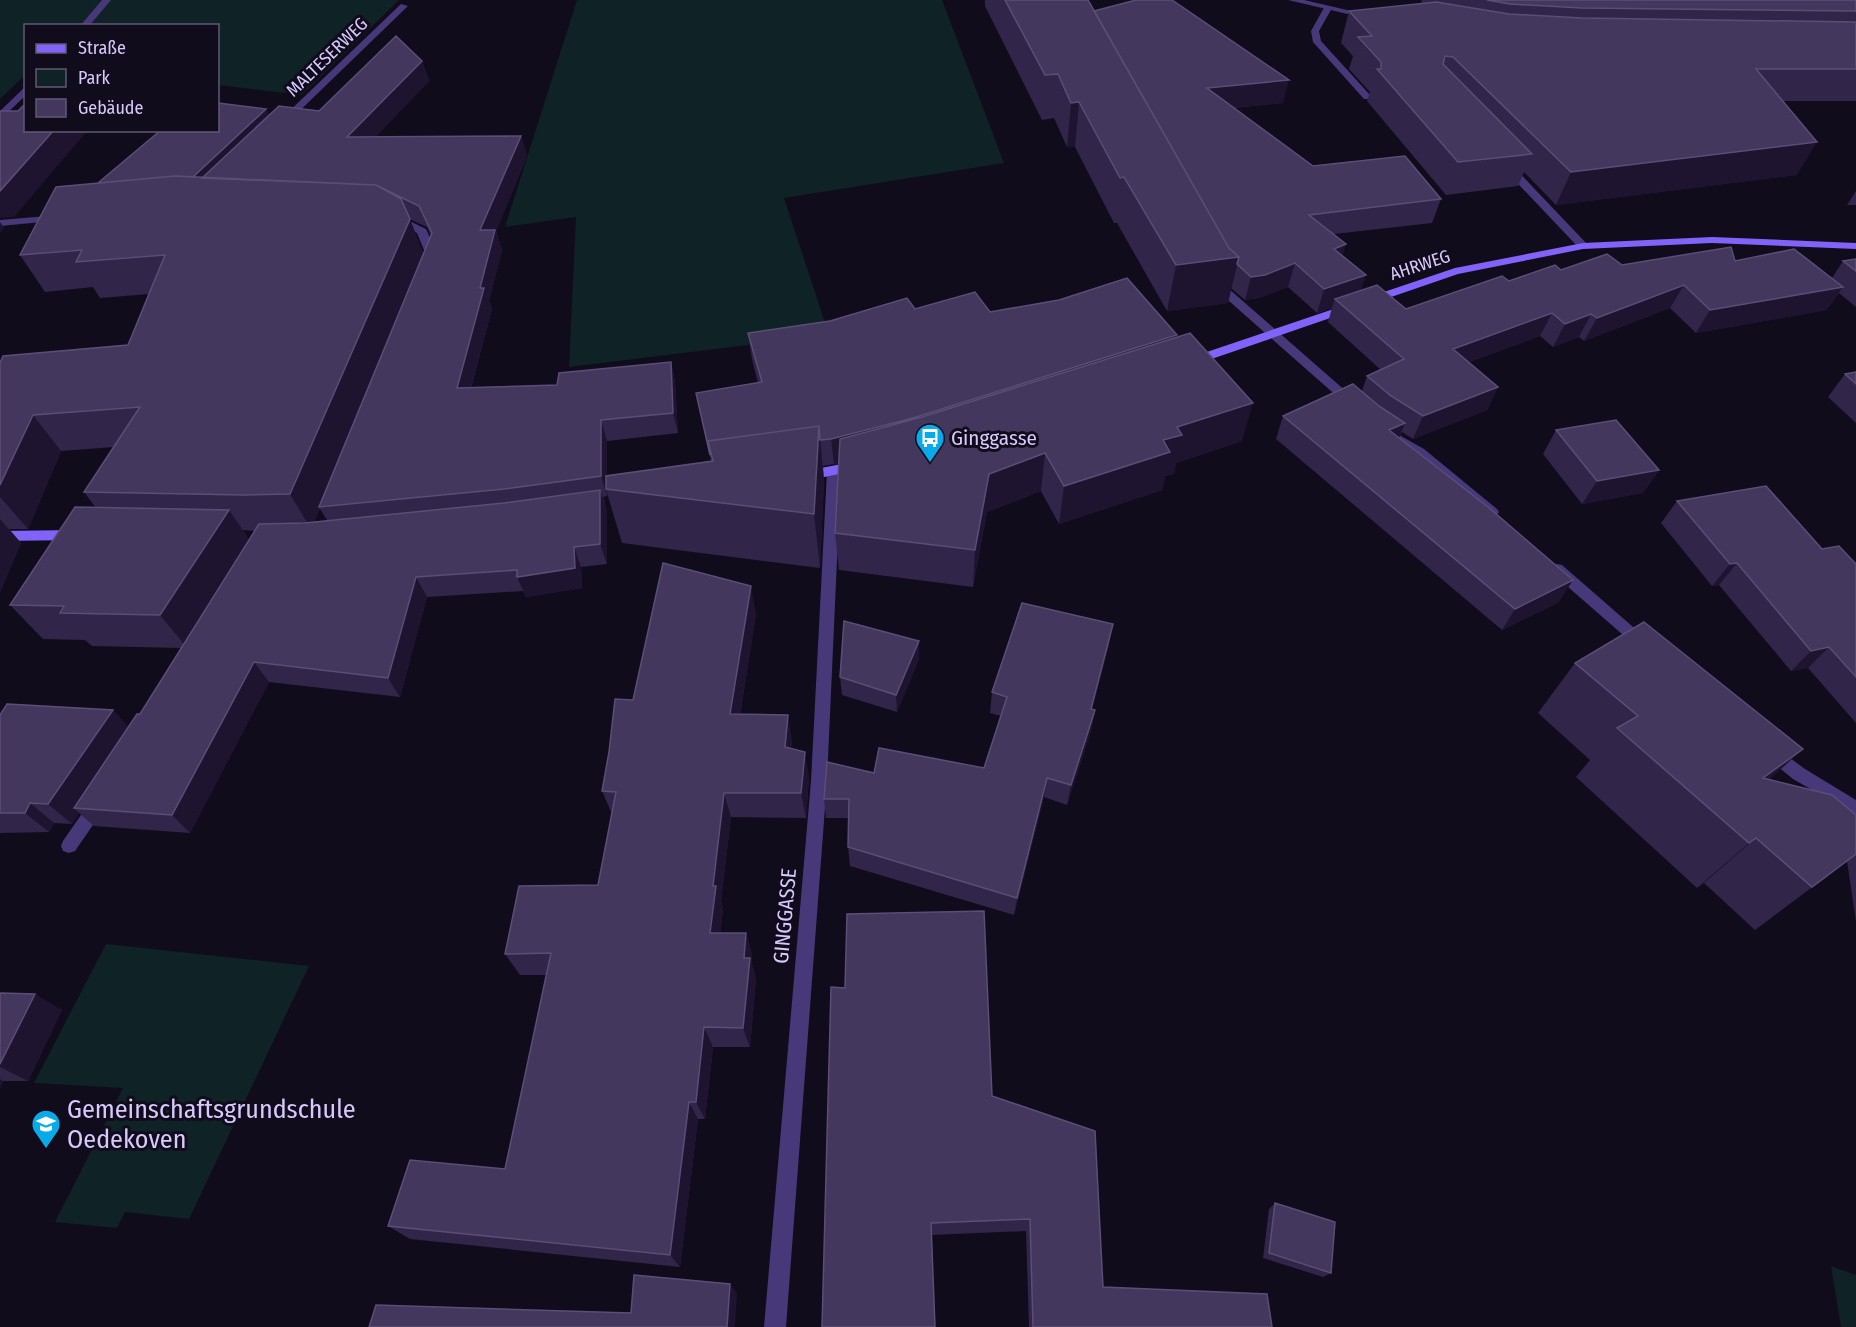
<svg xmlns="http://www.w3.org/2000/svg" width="1856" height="1327" viewBox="0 0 1856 1327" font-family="'Fira Sans Condensed',sans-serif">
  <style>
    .green { fill: #0f2225 }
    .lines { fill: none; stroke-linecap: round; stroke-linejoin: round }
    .lane { fill: #473879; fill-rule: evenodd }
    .street { fill: #473879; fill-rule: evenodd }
    .secondary { fill: #8263f9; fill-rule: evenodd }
    .wall { fill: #32254a; fill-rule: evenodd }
    .shaded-wall { fill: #1e142f }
    .building { fill: #44375d; stroke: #5b4e76; stroke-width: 1.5 }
    .labels { text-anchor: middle; stroke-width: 6; stroke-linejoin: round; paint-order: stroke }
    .far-street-label { font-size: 18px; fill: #d8c9fd; stroke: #110c1c }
    .poi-label { font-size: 21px; fill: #d8c9fd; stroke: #110c1c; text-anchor: start }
    .street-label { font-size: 21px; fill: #d8c9fd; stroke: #110c1c }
    .near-poi-label { font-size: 26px; fill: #d8c9fd; stroke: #110c1c; text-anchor: start }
  </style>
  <rect width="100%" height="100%" fill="#110c1c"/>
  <path class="green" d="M0,0h399l-97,95 -84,-10v-59h-192l-1,49 -25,24z
    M577,0h365l62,163 -220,35 45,137 -260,32 7,-150 -71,10z
    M106,944l203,22 -120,253 -64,-7 -8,16 -62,-6 68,-134 -89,-5z
    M1831,1266l25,9v52h-15z"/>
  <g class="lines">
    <path class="lane" d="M1325,6l7,2 -13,23 2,10 49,54v4h-6l-51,-57 -2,-11z
      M1503,164h8l76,80v4h-8l-76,-80z
      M98,797l6,2 2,5 -2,5 -29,42 -6,2 -6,-2 -2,-5 2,-5 29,-42z"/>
    <path class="street" d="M102,0h9l-22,26h-9z
      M1288,0h16l69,16 -4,3z
      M401,4l7,2 -121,117h-6v-4z
      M26,86v9l-26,25v-9z
      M395,214l31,15 12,26 -5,11h-8l-2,-2 3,-9 -9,-22 -26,-14v-4z
      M59,215l5,3 -1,2 -63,6v-6z
      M1218,277l4,1 7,11 127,111 2,3 -2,3h-8l-128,-113 -8,-13z
      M1392,431l32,18 73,60 2,3 -2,3h-10l-73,-60 -27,-17 -1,-3 1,-3z
      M834,467l7,5 -14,309 -41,546h-22l47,-546 16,-309z
      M1557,564l5,1 86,75 2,4 -2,4h-10l-86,-75 -2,-4 2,-4z
      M1772,745l33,24 51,31v15l-63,-36 -27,-22 -2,-5 2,-5z"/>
    <path class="secondary" d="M1712,237l144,6v6l-144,-6 -129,6 -125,25 -261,90h-8l-2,-3 2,-3 266,-90 128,-25z
      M858,461l7,5 -2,3 -58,12 -7,-5 7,-5z
      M77,530l7,5 -7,5 -77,1v-10z"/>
  </g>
  <path class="wall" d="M985,0h103l6,11 189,92 -49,5 79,58 128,33 -9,24 -98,11 9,22 18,35 45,18 103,-28 52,-11 61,-5 113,-4 97,17 11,-17 13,-2v48l-17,-14 -13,17 -130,23 -26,-25 -86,33 -5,-4 -26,10 -13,-11 -71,26 29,25 -11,23 -74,29 -11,-7 -3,6 160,164 -57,28 -226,-191 7,-23 79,-25 5,-15 14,-6 -53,-48 4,-14 -15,5 -29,-26 -29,11 -14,2 -14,-12 -3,15 -61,8 -50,-88h-3l-39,-76h-8l-13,-29 -12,2 -57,-114z
    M1421,0h435v101h-73l14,74 -241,30 -32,-33 -6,14 -72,9 -79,-94 3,-9 -21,-23 4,-13 -12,-13 8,-32 74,-7z
    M422,61l7,20 -54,56 146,-1 6,20 -31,75 6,19 -13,51 3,8 -21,79 86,-3 114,-23 4,20 3,51 -71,8v34l104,-14 -15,-68 62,-10 -6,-24 -4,-26 167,-24 75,3 187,25 65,104 -66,22 -2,11 -9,2 -3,14 -103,34 -18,-33 -54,21 -14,75 -134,-17 -4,-37 4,-70 -16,3 1,15 -4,87 -198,-25 -15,-50v3l-4,1 4,14v53l-26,3 1,21 -56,9 -3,-6 -96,6 -27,100 -131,-15 -79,151 -96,-7 -15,-13 -7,11 -18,-1 -5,9 -49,1v-118l129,11 11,-12 41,-66 -89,-2 -7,-6 -42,-1 -33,-34 86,-97 -12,-16 30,-45 -53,4 -33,78h-19l12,14 -21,49v-229l128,-18 21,-51 -49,4 -7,-11 -48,5 -25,-37 78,-72 168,-74 3,6 50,-4zM409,219l18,8 4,9 -8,19zM320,509l7,11 -13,2zM243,530l12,1 -6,9z
    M1856,191v14h-9z
    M1856,372v51l-28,-26 17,-23z
    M1556,430l103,40 -16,23 -61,11 -39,-50z
    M1677,501l145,48 34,15v159l-48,-55 -17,3 -72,-86 -7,1 -51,-63z
    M756,614l-16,101 52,26 -1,7 18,29 -3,41 -75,-1 -10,84 2,8 -3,24h26l6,22v9l4,15 -6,68h-37l-8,72h-7l-18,148 -270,-28 -22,-13 117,-57 41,-194h-26l-15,-21 93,-69 14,-71 -10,-23 31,-91z
    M919,641v18l-22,53 -55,-17 -2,-18z
    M1109,645l-17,64 3,1 -4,21 -24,74 -23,-8 -30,118 -164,-49 -2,-19 1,-29h-23l-2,-19 50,-26 110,-5 17,-52 -11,-3 2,-21z
    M1575,663l195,117 86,35v107l-9,-61 -92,69 -51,-47 -7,5 -121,-111 14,-17 -52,-47z
    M0,993l62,17 -34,71h-25l-3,7z
    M992,1096l111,191 169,40h-243l-3,-96 -95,4 -109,92z
    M1275,1203l56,70 -8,4 -60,-19 6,-49z"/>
  <path class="shaded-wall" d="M422,61l7,20 -73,77 -9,-21z
    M1289,80l-6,23 -80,8 4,-23z
    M1079,102l-4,45h-8l4,-44z
    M266,109l7,15 -61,58 -29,5z
    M54,130h34l-74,87 -14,1v-27z
    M521,136l6,20 -31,75 6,19 -13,51 3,8 -27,100 -8,-21 23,-100v-58z
    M1817,142l-20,33 -241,30 15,-33z
    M410,219l14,36 -105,252 1,2 -9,20 -21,-35z
    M0,222l4,6 -4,5z
    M1346,244l-7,24 -5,-19z
    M1239,257l-11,46 -61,8 9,-46z
    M1295,263l-7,24 -29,11 -14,2 6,-23z
    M1366,275l-8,24h-23l-3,9 -15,5 7,-24z
    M1684,285l-14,23 -86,33 13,-23z
    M1843,287l-17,23 -130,23 14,-23z
    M1552,313l-12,23 -97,36 10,-23z
    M1591,314l-12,23 -26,10 12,-23z
    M1177,335l-5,26 -259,83 -79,21 -3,-26z
    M671,362l4,20 3,51 -5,-20z
    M1498,387l-11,23 -74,29 10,-23z
    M1253,403l-11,38 -66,22 -2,11 -9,2 -3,14 -103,34 5,-38 99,-46 14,-13z
    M33,415l28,36 -33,78 -28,-32v-12z
    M601,420l6,21v48h-1l1,7 -6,-20z
    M1405,423l-9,23 -7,-16z
    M819,426l5,55 -4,87 -6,-54z
    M1045,453l-4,38 -54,21 -14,75 2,-37 14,-76z
    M1659,470l-16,23 -61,11 15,-23z
    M600,490l7,21v53l-7,-20z
    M229,510l24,35 -65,104 -28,-34z
    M0,519l21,24 -21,49z
    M574,547l7,20 1,21 -56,9 -9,-20z
    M1737,563l-18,22 -7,1 18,-22z
    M416,577l11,20 -27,100 -12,-19z
    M1573,580l-14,22 -57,28 13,-21z
    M751,586l5,28 -20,127 -6,-27z
    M1113,624l-4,21 -22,84 4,-20z
    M919,641v18l-22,53 -1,-17z
    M1829,647l-21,21 -17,3 20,-20z
    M254,662l15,20 -79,151 -18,-18z
    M113,710l21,22 -60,76 5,5 -7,11 -24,-20z
    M1095,710l-4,21 -24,74 4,-20z
    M788,715l4,26 -3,31 -4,-25z
    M1803,749l-53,48 13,-19z
    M805,752l4,25 -3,41 -5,-25z
    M1047,778l-3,19 -30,118 3,-17z
    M724,793l7,24 -10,84 2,8 -5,45 -8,-21 3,-47z
    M30,803l24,20 -5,9 -24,-19z
    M1756,838l-52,45 -7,5 52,-45z
    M746,933l6,22v9l4,15 -6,68 -7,-19 1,-70z
    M35,994l27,16 -34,71 -28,-14v-3z
    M704,1027l9,20 -8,72 -9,-17z
    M0,1079l3,2 -3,7z
    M689,1102l9,17 -18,148 -10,-12z
    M730,1284l7,9 -2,34h-8z"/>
  <path class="building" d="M1005,0h83l141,248 10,9 -63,8 -52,-88 -4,1 -41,-76 -8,1 -13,-29 -13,1z
    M1136,0h36l117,80 -82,8 106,78 92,-10 36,43 -132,16 37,29 -12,5 32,26 -42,14 -29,-26 -30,12 -14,2 -14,-13 2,-7 -10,-9 -135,-237z
    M1487,0h369v11l-274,-3 -72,-4z
    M1436,2l73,12 73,4 274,4v47h-100l61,73 -246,30 -118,-115 -8,-1 -2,8 89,90 -74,8 -81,-93h4v-7l-23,-25 14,-1 -23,-25z
    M396,36l26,25 -75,76 174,-1 -41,94h15l-15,58h4l-27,100 100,-3 2,-12 112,-11 2,51 -72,7v56l-97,13 -185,18 113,-274 -13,-27 -43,-21 -174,-7 77,-72 40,5z
    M26,103v27h28l-54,61v-80h18z
    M218,103l48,6 -73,68 -18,-1 -77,7 63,-53h57z
    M175,176l201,9 25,14 9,20 -120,275 -46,1 -160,-3 56,-85 -107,8 -33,70v-122l3,-7 125,-11 37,-90 -89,7 6,-12 -62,5 36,-68z
    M1731,247l4,14 59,-12 49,38 -133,23 -26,-25 -87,33 -6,-4 -26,10 -13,-11 -99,36 45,38 -75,29 -32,-20 -24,-20 37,-17 -69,-60 42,-14 29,24 96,-33 7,5 46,-16 6,5 46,-16 15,11z
    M1856,259v12l-13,-10z
    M1127,278l50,57 -264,83 -82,21 -11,1 -1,-14 -111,15 2,14 -14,-62 66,-11 -14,-49 82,-12 77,-23 8,11 60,-17 15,20 69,-12z
    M1190,333l63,70 -76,24 5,8 -19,5 7,12 -106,34 -19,-33 -56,21 -14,76 -140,-17 5,-94 82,-22z
    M1856,372v12l-11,-10z
    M1353,384l26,22 26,17 -16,7 99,77 85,73 -58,29 -232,-193z
    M1616,420l43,50 -62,11 -41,-51z
    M819,426l-5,88 -208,-25v-13l107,-15 -5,-20z
    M1766,486l56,63 17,-3 17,18v113l-27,-30 -18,4 -74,-88 -7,1 -53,-63z
    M600,490v54l-26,3 1,21 -58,9v-7l-101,7 -28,101 -134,-16 -82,153 -98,-7 63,-94h3l119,-190 46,-1 199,-20z
    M75,507l154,3 -69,105 -100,-2 4,-7 -54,-1z
    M663,563l88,23 -21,128 58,1 -3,32 20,5 -4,41h-77l-11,93h3l-6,47h36l-2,25h6l-7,70 -39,-1 -8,75h-7l-19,153 -282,-29 22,-66 95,9 46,-216 -46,1 14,-68 79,-1 18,-93 -14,-1 7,-39 6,-53 18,1z
    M1022,603l91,21 -22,85 4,1 -24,75 -24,-7 -30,120 -169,-51 1,-48h-25l3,-37 47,11 5,-25 105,20 23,-71 -15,-5z
    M844,621l75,20 -23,54 -56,-18z
    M1644,622l159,127 -40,29 69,17 24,20v39l-44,33 -56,-49 -7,5 -132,-115 21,-12 -63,-53z
    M7,704l106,6 -65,94 -18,-1 -5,10h-25v-98z
    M984,911l8,185 103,35 8,156 164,7 5,33h-239l-3,-108 -99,4 4,104h-113l9,-340 14,1 2,-74z
    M0,993l35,1 -35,70z
    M1275,1203l60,19 -4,51 -62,-20z
    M634,1275l96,9 -3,43h-358l7,-22 255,8z"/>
  <defs>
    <g id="bus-pin" transform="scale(1.5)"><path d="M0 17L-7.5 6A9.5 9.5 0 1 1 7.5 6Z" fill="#09aae9" stroke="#110c1c"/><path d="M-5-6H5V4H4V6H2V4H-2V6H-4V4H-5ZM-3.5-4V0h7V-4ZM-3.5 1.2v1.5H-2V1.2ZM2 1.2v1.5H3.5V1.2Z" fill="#fff"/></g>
    <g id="school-pin" transform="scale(1.5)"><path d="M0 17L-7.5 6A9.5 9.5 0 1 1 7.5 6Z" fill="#09aae9" stroke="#110c1c"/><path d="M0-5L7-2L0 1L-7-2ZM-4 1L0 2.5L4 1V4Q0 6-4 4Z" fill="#fff"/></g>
  </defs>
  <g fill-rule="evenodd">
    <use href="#bus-pin" x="930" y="438"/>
    <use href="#school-pin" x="46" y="1124"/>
  </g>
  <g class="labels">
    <g class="far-street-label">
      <text transform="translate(327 57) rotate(-44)" y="6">MALTESERWEG</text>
      <text transform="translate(1420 265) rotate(-18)" y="6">AHRWEG</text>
    </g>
    <g class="poi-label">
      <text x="951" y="445">Ginggasse</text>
    </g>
    <g class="street-label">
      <text transform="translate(785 916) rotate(-85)" y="7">GINGGASSE</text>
    </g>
    <g class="near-poi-label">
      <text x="67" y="1118">Gemeinschaftsgrundschule<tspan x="67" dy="30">Oedekoven</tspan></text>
    </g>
  </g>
  <rect x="24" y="24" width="195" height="108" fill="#110c1c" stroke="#615876" stroke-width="1.5"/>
  <rect x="36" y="44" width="30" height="9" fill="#8263f9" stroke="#615876" stroke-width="1.5"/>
  <text x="78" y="54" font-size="18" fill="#d8c9fd">Straße</text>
  <rect x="36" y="69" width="30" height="18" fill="#0f2225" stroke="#615876" stroke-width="1.5"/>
  <text x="78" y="84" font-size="18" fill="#d8c9fd">Park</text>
  <rect x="36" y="99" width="30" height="18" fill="#44375d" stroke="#615876" stroke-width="1.5"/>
  <text x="78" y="114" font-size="18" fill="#d8c9fd">Gebäude</text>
</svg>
